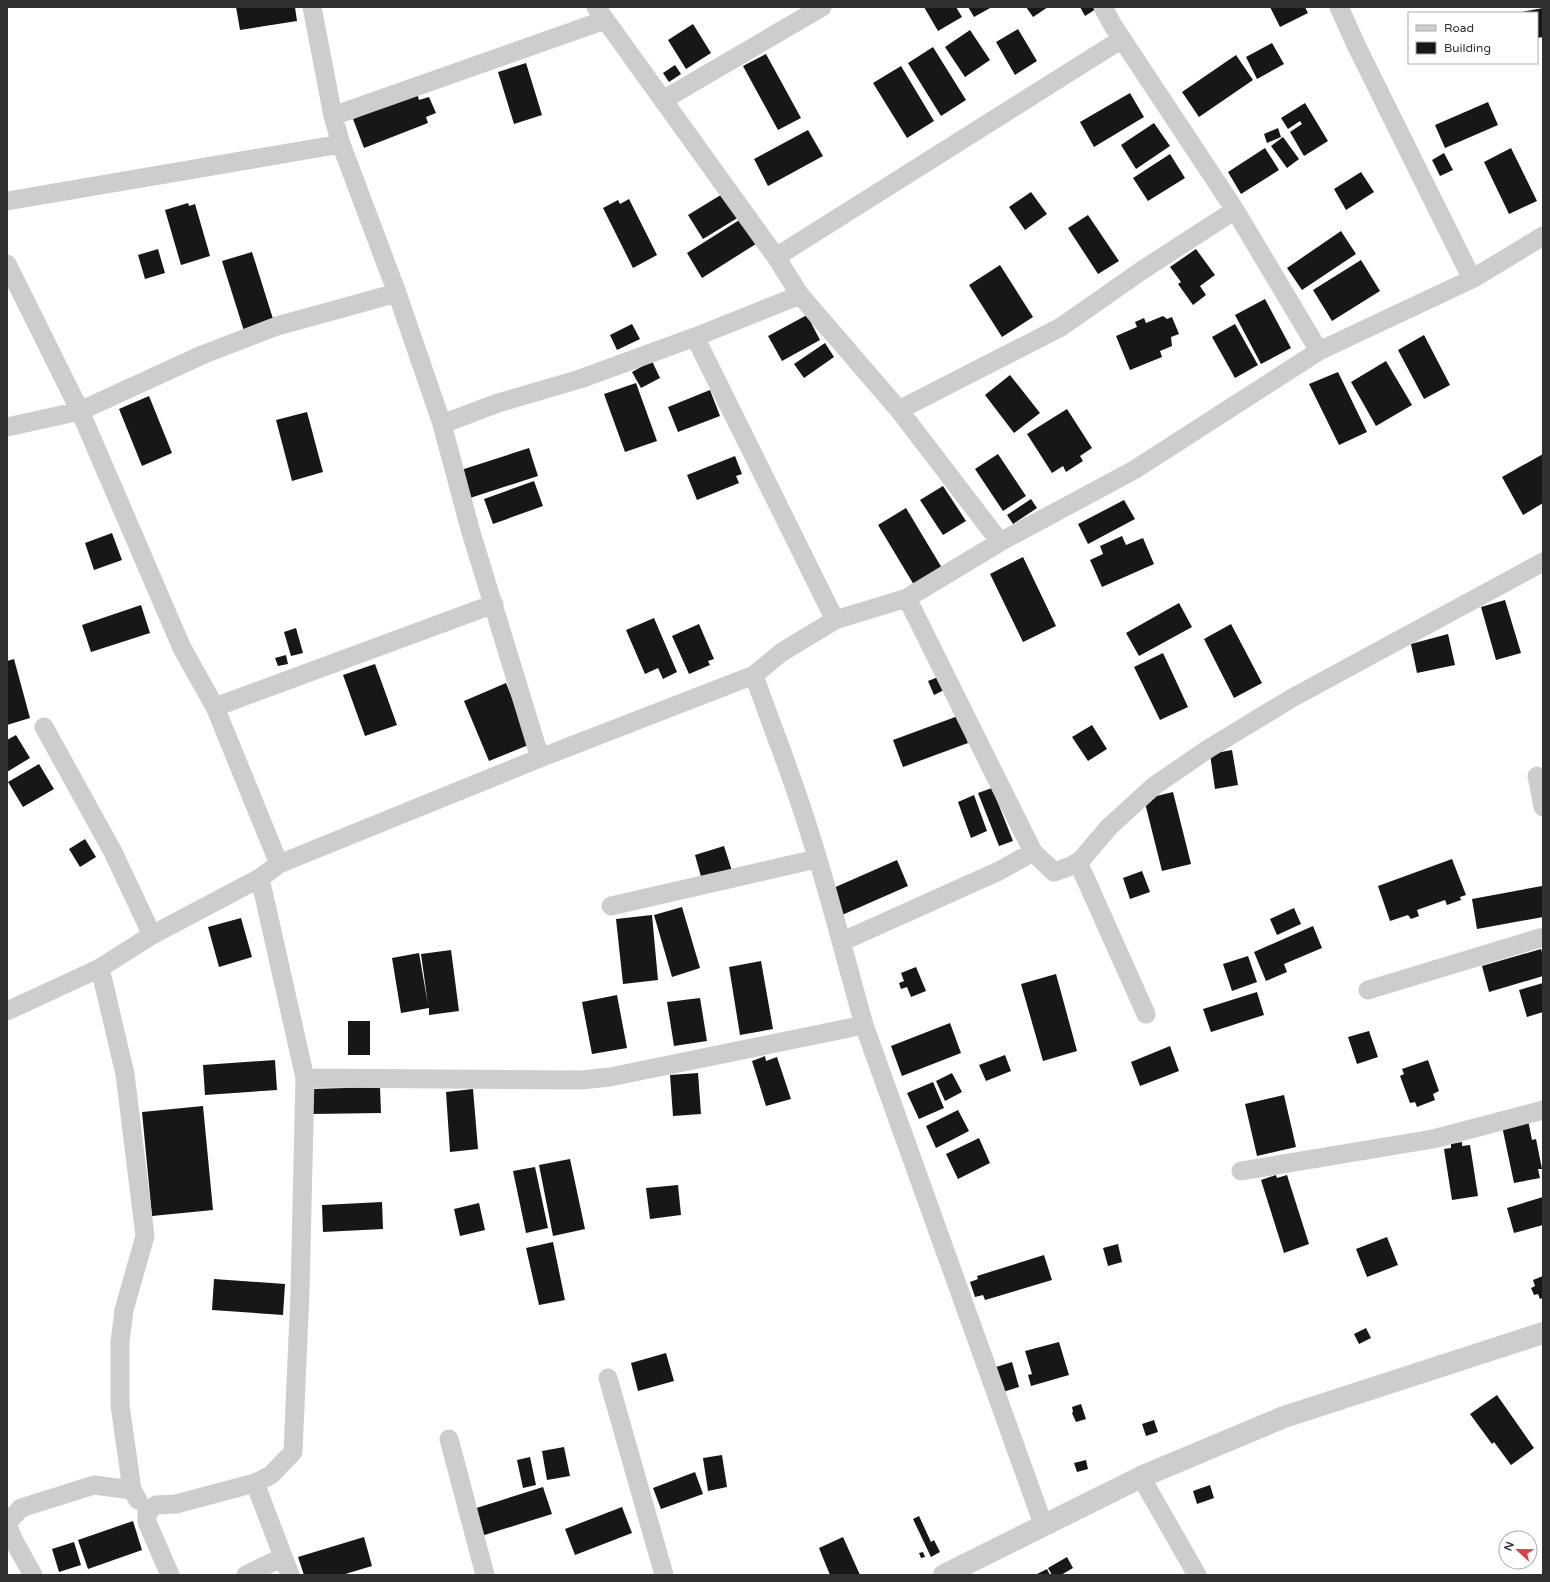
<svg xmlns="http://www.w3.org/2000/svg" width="1550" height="1582" viewBox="0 0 1550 1582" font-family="'Varela Round',sans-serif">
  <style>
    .building { fill: #171717 }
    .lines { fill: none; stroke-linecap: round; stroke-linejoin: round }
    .minor { stroke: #cdcdcd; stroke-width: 19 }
    .tertiary { stroke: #cdcdcd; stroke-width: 22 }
  </style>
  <rect width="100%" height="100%" fill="#fff"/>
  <path class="building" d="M236,7h59l2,14 -57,9z
    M924,7h32l6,10 -24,14z
    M968,7h24l-18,10z
    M1026,7h22l-15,10z
    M1080,7h15l1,2 -11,7z
    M1270,7h35l3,6 -28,14z
    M1543,8v29l-6,1v-25l-15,-1z
    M693,24l18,29 -25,16 -18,-29z
    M1018,29l19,32 -22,14 -19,-33z
    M970,30l20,30 -25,17 -20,-30z
    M1272,43l12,21 -27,15 -11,-22z
    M933,47l33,53 -25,16 -33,-53z
    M766,54l35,64 -23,12 -35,-64z
    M1236,55l17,25 -54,37 -17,-25z
    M526,63l16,52 -28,9 -16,-52z
    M675,65l6,9 -12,8 -6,-9z
    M901,66l33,55 -27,17 -34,-55z
    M417,93l2,7 10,-3 7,16 -10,4 2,6 -64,25 -11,-29z
    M1130,93l14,24 -50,30 -14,-25z
    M1488,102l10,23 -53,23 -10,-23z
    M1305,103l23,38 -24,15 -14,-24 12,-8 -2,-3 -12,8 -7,-11z
    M1154,123l16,23 -34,23 -15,-24z
    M1278,128l3,9 -14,6 -3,-9z
    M808,130l15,26 -55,30 -14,-27z
    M1283,137l16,22 -12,9 -16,-22z
    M1265,148l14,22 -38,24 -13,-22z
    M1511,148l26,53 -28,13 -25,-52z
    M1444,153l9,17 -13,6 -8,-16z
    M1170,154l15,24 -37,23 -15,-23z
    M1361,172l13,20 -28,18 -12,-21z
    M1031,192l16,22 -22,16 -16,-23z
    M724,193l15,24 -36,22 -15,-24z
    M629,199l28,56 -24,13 -30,-60 15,-8 2,4z
    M188,203l1,3 6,-2 15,52 -29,9 -16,-55z
    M1088,215l31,46 -21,13 -30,-46z
    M744,217l15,25 -57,36 -15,-25z
    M1341,231l15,23 -54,36 -15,-22z
    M158,249l7,24 -20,6 -7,-24z
    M1196,249l19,26 -15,11 6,9 -13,10 -15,-21 3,-2 -11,-15z
    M252,252l22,70 -30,9 -22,-70z
    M1361,260l19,31 -48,30 -19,-31z
    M1000,265l33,52 -31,20 -33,-52z
    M1265,299l26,49 -30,16 -26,-49z
    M807,315l13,25 -38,21 -14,-25z
    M1163,316l4,3 5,-2 7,17 -8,3 1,9 -12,5 2,6 -32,13 -14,-34 21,-9 -2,-5 9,-4 2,5z
    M632,324l8,15 -23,11 -7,-15z
    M1235,324l23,41 -23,13 -23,-41z
    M1424,335l26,50 -26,14 -26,-49z
    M825,343l9,14 -30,21 -10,-14z
    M652,361l8,17 -19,10 -9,-16z
    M1386,361l26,44 -36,21 -25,-44z
    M1338,372l29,60 -28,13 -30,-61z
    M1010,375l30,38 -26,20 -29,-38z
    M636,383l21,58 -32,11 -21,-58z
    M710,390l10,26 -42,16 -10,-25z
    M149,396l23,57 -30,13 -23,-57z
    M1067,409l25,39 -12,8 3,5 -17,11 -3,-6 -11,7 -25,-39z
    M307,412l16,60 -31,9 -16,-61z
    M529,448l9,28 -68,22 -9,-28z
    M998,454l28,42 -23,15 -28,-42z
    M1543,454v49l-20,12 -21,-38z
    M735,456l7,18 -6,2 3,7 -42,17 -10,-25z
    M534,481l9,25 -50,18 -9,-25z
    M943,486l23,35 -23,14 -23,-35z
    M1031,499l6,9 -24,16 -6,-9z
    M1124,500l11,19 -47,25 -10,-20z
    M906,508l36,60 -28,17 -36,-60z
    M112,533l10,27 -28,10 -9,-27z
    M1122,536l4,9 17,-7 11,26 -52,23 -12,-27 13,-6 -3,-8z
    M1023,557l33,69 -33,16 -33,-68z
    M1505,600l16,53 -25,7 -15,-53z
    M1179,603l13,24 -53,29 -13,-23z
    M141,605l9,28 -59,19 -9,-27z
    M654,618l23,54 -14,7 -5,-11 -13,6 -19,-44z
    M699,624l15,35 -6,2 2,4 -21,9 -17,-38z
    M1231,624l31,59 -28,15 -30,-59z
    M296,628l7,25 -12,3 -7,-24z
    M1448,634l7,31 -38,8 -6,-29z
    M1163,653l25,54 -28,13 -26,-53z
    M286,655l2,9 -10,2 -3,-8z
    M14,659l16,59 -23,7v-64z
    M375,664l22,61 -32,11 -22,-61z
    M938,677l6,13 -10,5 -6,-14z
    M506,683l25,61 -42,17 -25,-60z
    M958,716l10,27 -65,24 -10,-27z
    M1092,725l15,24 -19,12 -16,-24z
    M16,735l14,23 -23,14v-32z
    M1232,750l6,35 -23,4 -5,-35z
    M39,764l15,25 -31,18 -15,-25z
    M992,788l21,53 -14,5 -21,-53z
    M1173,792l18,72 -29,7 -18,-72z
    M974,795l13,36 -16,7 -13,-36z
    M85,839l11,18 -16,10 -11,-18z
    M724,846l8,25 -30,9 -7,-25z
    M1452,859l14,36 -6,2 1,3 -14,5 -2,-5 -28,10 2,6 -8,3 -3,-4 -18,6 -12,-35z
    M897,860l11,26 -66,29 -11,-26z
    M1142,871l8,21 -20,7 -7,-21z
    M1542,886l1,31 -66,12 -5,-30z
    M682,907l18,61 -28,9 -18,-62z
    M1294,908l7,16 -24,11 -7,-16z
    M652,915l6,65 -35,4 -7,-65z
    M241,918l11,39 -33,10 -11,-40z
    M1313,926l9,22 -38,16 3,8 -21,9 -12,-29z
    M1541,949l2,6v21l-54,16 -7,-26z
    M451,950l8,61 -30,4v-7l-28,5 -9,-55 27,-5 9,52 -7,-51z
    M1248,956l9,26 -25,9 -9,-27z
    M761,961l12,68 -33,6 -11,-68z
    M916,967l10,24 -15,6 -4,-10 -6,2 -2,-6 5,-2 -3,-8z
    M1056,974l21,77 -34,10 -22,-77z
    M1543,983v29l-16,5 -8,-27z
    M1257,992l7,23 -53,17 -8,-23z
    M617,995l10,53 -35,6 -10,-52z
    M700,998l7,43 -33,5 -7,-44z
    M348,1021h22v34h-22z
    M950,1023l11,30 -59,23 -11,-30z
    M1369,1031l9,26 -21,7 -9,-27z
    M1170,1046l9,25 -39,15 -9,-24z
    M1005,1055l6,16 -25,10 -7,-16z
    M765,1056l1,5 11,-4 14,42 -25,7 -14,-45z
    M275,1060l2,30 -72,5 -2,-30z
    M1428,1060l11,31 -6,3 2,6 -18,7 -2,-5 -5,1 -10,-27 4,-2 -2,-5z
    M698,1073l3,41 -28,2 -3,-41z
    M952,1073l10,19 -17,9 -9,-20z
    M933,1082l11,26 -25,11 -12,-26z
    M380,1087l1,26 -69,1 -1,-25z
    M473,1089l5,60 -28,3 -4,-60z
    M1284,1095l12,52 -39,9 -12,-52z
    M203,1106l10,104 -61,6 -10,-104z
    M958,1110l11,21 -33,17 -10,-22z
    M1528,1120l4,20 4,-1 6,30h-4l2,9 -26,5 -12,-57z
    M979,1138l11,25 -32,16 -12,-25z
    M1462,1142v4l8,-1 8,51 -26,4 -8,-51 7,-1v-4z
    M570,1159l15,70 -32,7 -14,-71z
    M535,1167l13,61 -22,5 -13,-62z
    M1276,1175l1,3 10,-3 22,69 -25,9 -23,-73z
    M678,1185l3,30 -31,4 -4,-31z
    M1543,1197v28l-29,8 -7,-25z
    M382,1202l1,27 -60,3 -1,-27z
    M479,1203l6,27 -25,6 -6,-27z
    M1387,1237l11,28 -31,12 -11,-28z
    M553,1242l12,58 -26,5 -13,-57z
    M1118,1244l4,18 -14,4 -5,-18z
    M1044,1255l8,25 -67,20 -2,-5 -8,2 -5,-15 8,-3 -1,-3z
    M1543,1276v22l-3,1 -2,-5 -4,1 -3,-7 4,-2 -2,-6z
    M214,1279l71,5 -2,31 -71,-5z
    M1366,1328l5,10 -12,6 -5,-10z
    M1059,1342l10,33 -38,11 -3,-11 4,-1 -7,-23z
    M666,1353l8,28 -36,10 -7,-28z
    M1012,1362l7,25 -16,5 -7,-25z
    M1497,1395l37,53 -23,17 -17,-23 -2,2 -22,-30z
    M1081,1404l5,15 -10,3 -4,-9 1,-1 -1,-5z
    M1154,1420l4,12 -12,4 -4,-12z
    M564,1447l6,29 -23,4 -5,-29z
    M722,1455l5,32 -19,4 -5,-33z
    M530,1457l6,28 -13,3 -6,-28z
    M1086,1460l2,9 -11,3 -3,-9z
    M695,1472l8,22 -42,15 -8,-21z
    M1210,1485l4,13 -17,6 -4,-13z
    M543,1487l9,27 -74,23 -8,-27z
    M622,1507l10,26 -57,22 -10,-26z
    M919,1516l12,26 3,-2 6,12 -9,5 -18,-38z
    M133,1521l9,29 -54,19 -10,-29z
    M364,1537l8,29 -30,9h-38l-6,-18z
    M843,1537l17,38h-30l-11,-27z
    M74,1542l7,23 -22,7 -7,-23z
    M923,1552l2,5 -4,1 -2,-5z
    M1067,1557l6,11 -12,7h-9l-4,-7z
    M1047,1569l3,6h-15z"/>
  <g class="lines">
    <path class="minor" d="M312,7l21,109 8,28 56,149 45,131 28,105 70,229
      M596,7l180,250 24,38 99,115 101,132
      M1103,7l9,17 123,186 84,141
      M1339,7l18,40 115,232
      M663,100l159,-93
      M333,116l272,-96
      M7,201l334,-57
      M776,257l346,-218
      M7,264l73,147 102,237 33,59 64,157
      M800,295l-105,42 140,283
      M899,410l162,-83 80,-56 94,-61
      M442,424l56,-21 82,-24 115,-42
      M7,427l73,-16 122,-56 75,-29 120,-33
      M907,598l126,254
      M754,675c12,35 25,68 37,102 29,81 50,165 73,248l179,499
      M215,707l279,-103
      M44,727l69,125 39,83
      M1537,776l6,31
      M1078,862l68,152
      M611,906l205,-47
      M841,942l158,-71 34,-19 21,20 17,-6 10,-6 28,-33 45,-41 54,-37 84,-51 251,-136
      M100,968l25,106 20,162 -21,74 -4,32v63l12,85
      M1368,990l175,-53
      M7,1011l93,-43 52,-33 108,-57 19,-14 261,-106 214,-83 28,-23 53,-32 72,-22 93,-56 134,-72 185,-119 153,-72 71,-43
      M305,1078l276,2 29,-3 254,-52
      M1241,1171l192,-32 110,-29
      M608,1378l56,197
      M449,1439l36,136
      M1141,1477l56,98
      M255,1483l35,92
      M7,1523l14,-15 73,-23 38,5 6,10
      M7,1524l7,17 19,34
      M170,1575l-23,-53v-10l9,-7 20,-1 79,-21 16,-8 22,-23 7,-160 5,-214 -45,-200
      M246,1575l37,-18"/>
    <path class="tertiary" d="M944,1575l197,-98 143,-60 259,-84"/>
  </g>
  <rect width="1550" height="1582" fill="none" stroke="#303030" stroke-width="16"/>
  <rect x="1408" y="12" width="130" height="52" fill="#ffffff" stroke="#acacac"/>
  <rect x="1416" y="25" width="20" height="6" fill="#cdcdcd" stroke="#acacac"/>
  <text x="1444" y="32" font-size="12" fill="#303030">Road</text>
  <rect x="1416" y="42" width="20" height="12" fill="#171717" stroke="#acacac"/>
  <text x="1444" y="52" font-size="12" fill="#303030">Building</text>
  <g transform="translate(1518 1550) rotate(292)"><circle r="19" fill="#ffffff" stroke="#acacac"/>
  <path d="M0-3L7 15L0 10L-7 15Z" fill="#d84247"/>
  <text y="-6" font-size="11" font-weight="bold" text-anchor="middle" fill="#303030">N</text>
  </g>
</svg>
